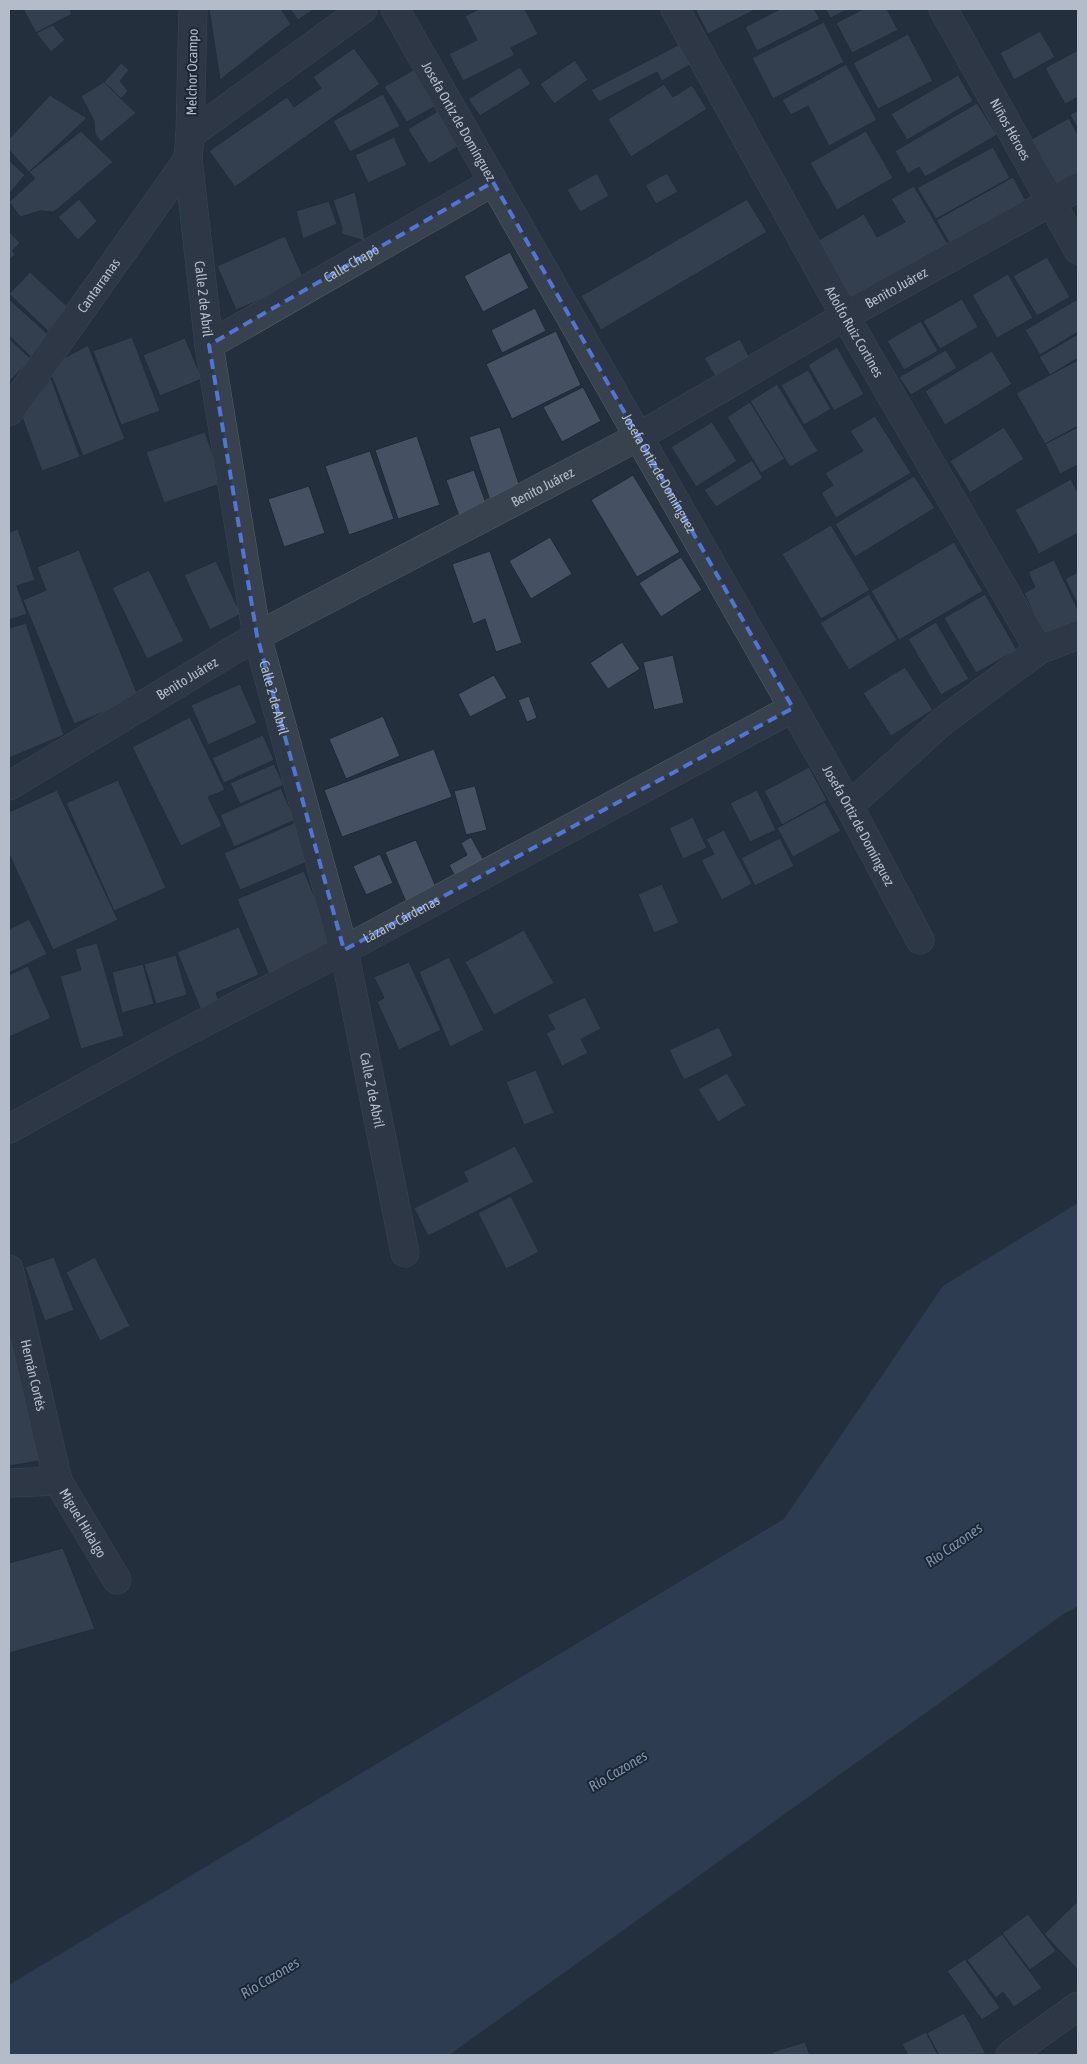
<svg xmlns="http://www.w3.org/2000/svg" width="1087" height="2064" viewBox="0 0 1087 2064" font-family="'Asap Condensed',sans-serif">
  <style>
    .water { fill: #394c67 }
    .building { fill: #455162; stroke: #1f2835 }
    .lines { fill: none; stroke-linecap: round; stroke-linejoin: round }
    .minor-casing { stroke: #565f6c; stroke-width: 29 }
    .minor { stroke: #38414e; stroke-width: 28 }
    .marked { fill: none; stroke: #5274d3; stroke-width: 4; stroke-dasharray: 10 6; stroke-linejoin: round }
    .labels { text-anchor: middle; stroke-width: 4; stroke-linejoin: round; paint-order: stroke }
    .street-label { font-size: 14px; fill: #b4bcc9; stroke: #1d2633 }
    .water-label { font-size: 15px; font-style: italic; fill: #7c92b1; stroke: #1d2633 }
  </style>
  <rect width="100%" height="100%" fill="#242f3e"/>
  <path class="water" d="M1078,1203v403l-16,9 -613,440h-440v-70l775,-466 159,-233z"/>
  <path class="building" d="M23,9h47l2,5 -36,19z
    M209,9h72l10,15 -71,56z
    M290,9h24l-16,11z
    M479,9h46l13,25 -27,14 4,7 -52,26 -14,-27 28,-14 -12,-24z
    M695,9h61l-48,25z
    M780,9h34l6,10 -63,32 -12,-24z
    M825,9h23l-17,9z
    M863,9h24l11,21 -46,23 -16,-30z
    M824,22l20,40 -71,37 -21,-41z
    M53,25l12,15 -14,12 -15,-19z
    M1040,31l15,26 -41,23 -14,-27z
    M908,34l25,47 -55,28 -25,-46z
    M682,43l11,20 -31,18 -5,-9 -58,30 -8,-12z
    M354,48l26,36 -145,103 -26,-36 78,-54 7,10 27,-19 -8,-11z
    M1078,50v47l-13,7 -20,-36z
    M575,60l13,20 -34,24 -14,-20z
    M121,63l8,7 -9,11 8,10 -7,8 -17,-17z
    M846,64l31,56 -48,26 -21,-40 -17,9 -9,-15z
    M420,66l21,37 -34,19 -23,-35z
    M520,67l11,17 -51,32 -12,-17z
    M958,75l15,26 -66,39 -16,-26z
    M104,82l32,31 -35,29 -6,-8 -1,-13 -13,-25z
    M664,84l9,13 19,-12 15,24 -76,48 -23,-38z
    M383,94l17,32 -50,26 -17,-31z
    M50,95l37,23 -58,54 -20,-22v-11z
    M977,103l20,32 -72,42 -6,-10 -11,7 -13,-23z
    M443,108l21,35 -35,21 -21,-35z
    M1078,110v19l-8,-14z
    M1069,118l9,17v39l-21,12 -27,-46z
    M81,131l32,31 -59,50 -14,-1 -20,6 -11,-15 26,-24 -6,-6z
    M866,131l27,47 -56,32 -27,-47z
    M394,137l13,28 -39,18 -13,-28z
    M993,147l17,31 -74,41 -19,-31z
    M9,160l16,15 -16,19z
    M597,173l12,23 -29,16 -13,-22z
    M667,173l11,19 -22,12 -11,-19z
    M1013,177l17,31 -76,43 -18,-31z
    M914,186l35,60 -98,55 -34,-60 47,-27 13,23 28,-15 -14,-23z
    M355,192l7,31 3,18 -24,-7 1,-6 -9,-28z
    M79,199l18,22 -19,19 -20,-23z
    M747,199l20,33 -166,98 -20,-34z
    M329,201l8,23 -34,15 -7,-28z
    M9,231l11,12 -7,7 2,5 -6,5z
    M285,236l20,45 -69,29 -19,-44z
    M510,252l19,36 -46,24 -19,-36z
    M1047,257l23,40 -33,19 -24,-40z
    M30,272l39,36 -21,23 -39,-37z
    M1008,274l25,44 -36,20 -25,-43z
    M9,299l42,38 -19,21 -23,-22z
    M962,299l16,28 -38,22 -17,-28z
    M1076,300l2,3v29l-38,23 -15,-25z
    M535,308l11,23 -44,22 -11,-23z
    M921,321l17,30 -34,19 -17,-29z
    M556,331l25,54 -69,34 -26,-55z
    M1078,334v24l-28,17 -11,-18z
    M132,337l28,74 -39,14 -28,-74z
    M9,338l22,21 -21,22 -1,-1z
    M185,338l17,41 -42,17 -17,-41z
    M740,339l11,21 -34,19 -13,-21z
    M88,345l37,94 -42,17 -35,-89z
    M837,347l27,47 -30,17 -26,-46z
    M946,350l11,18 -46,27 -12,-18z
    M992,351l20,33 -67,41 -20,-34z
    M1078,360v66l-33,18 -29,-51z
    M808,370l23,39 -27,16 -23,-40z
    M51,378l29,79 -38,14 -20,-54z
    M777,384l41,67 -28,16 -40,-66z
    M583,387l18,34 -39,21 -19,-35z
    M750,402l35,57 -24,14 -34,-56z
    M875,416l36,57 -75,45 -15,-25 12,-8 -8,-12 38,-22 -13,-20z
    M712,422l25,39 -41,26 -25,-40z
    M500,427l22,66 -31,10 -22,-66z
    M1004,427l20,32 -54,34 -20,-32z
    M1078,427v38l-18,9 -15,-30z
    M205,432l18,51 -59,20 -18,-51z
    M417,436l23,69 -42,14 -23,-69z
    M370,451l24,68 -45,16 -24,-69z
    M752,460l11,18 -47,29 -12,-17z
    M474,470l13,36 -28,10 -13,-36z
    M633,475l47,77 -43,25 -46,-77z
    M914,476l21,32 -80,49 -20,-33z
    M1071,479l7,14v40l-39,21 -24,-44z
    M309,486l16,47 -41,14 -16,-48z
    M831,525l39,65 -49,29 -39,-65z
    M18,529l17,51 -18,6 10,28 -18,6v-88z
    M550,537l22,37 -41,25 -22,-38z
    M954,542l29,49 -84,49 -28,-49z
    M79,550l60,148 -65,26 -51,-124 23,-10 -9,-23z
    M490,551l32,92 -26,9 -11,-33 -12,5 -21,-60z
    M681,557l21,33 -41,27 -22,-34z
    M1054,560l24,50v19l-30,14 -24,-50 11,-6 -7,-15z
    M216,561l25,53 -31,16 -26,-55z
    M149,570l35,71 -37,18 -35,-71z
    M1078,572v33l-13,-26z
    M869,594l28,46 -48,30 -29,-47z
    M985,594l32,56 -41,23 -32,-55z
    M936,622l33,57 -28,16 -33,-56z
    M26,623l38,112 -55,23v-130z
    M622,642l18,27 -32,20 -18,-26z
    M673,655l11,48 -30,7 -11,-48z
    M905,667l28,43 -42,26 -28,-43z
    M494,675l13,23 -37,19 -12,-23z
    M240,684l17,39 -49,22 -17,-40z
    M529,696l8,22 -10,4 -9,-22z
    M383,716l17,40 -54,23 -17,-40z
    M190,717l35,73 -17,7 14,29 -41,20 -49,-99z
    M263,735l11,25 -50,23 -12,-25z
    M434,749l18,48 -110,40 -18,-47z
    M274,764l10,21 -44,19 -10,-21z
    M809,767l18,33 -45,25 -18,-34z
    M118,780l48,108 -52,23 -48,-108z
    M475,786l12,44 -21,5 -12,-44z
    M281,788l14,32 -61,27 -14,-32z
    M57,790l61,130 -65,30 -44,-96v-42z
    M757,790l19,40 -26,12 -20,-39z
    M825,802l16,29 -48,26 -16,-29z
    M693,817l14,31 -24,11 -14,-31z
    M294,823l16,38 -70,29 -16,-37z
    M724,830l28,54 -30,16 -21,-40 13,-6 -8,-15z
    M471,837l16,29 -29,16 -9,-17 18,-10 -6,-12z
    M780,838l14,28 -39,20 -14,-28z
    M416,840l23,54 -31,13 -23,-55z
    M380,854l13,29 -27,12 -13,-29z
    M304,871l32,78 -66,28 -33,-78z
    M662,884l17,39 -25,10 -16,-39z
    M29,919l18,35 -38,19v-44z
    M239,927l20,48 -43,18 3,9 -18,8 -24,-58z
    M524,930l30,53 -60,32 -29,-53z
    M97,943l27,93 -43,13 -21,-73 21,-6 -6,-21z
    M176,955l11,40 -31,9 -12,-40z
    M449,957l35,73 -34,17 -31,-75z
    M409,962l32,68 -42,20 -22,-48 7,-4 -10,-21z
    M143,964l11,40 -32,9 -10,-41z
    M28,966l23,52 -42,19v-62z
    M585,997l16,32 -20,10 7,14 -26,13 -16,-33 9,-4 -8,-14z
    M719,1027l14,29 -49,24 -15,-30z
    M536,1070l18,43 -30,12 -18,-43z
    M727,1073l19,32 -28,17 -20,-33z
    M515,1146l19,36 -106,54 -14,-28 54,-27 -5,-9z
    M511,1196l28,56 -33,17 -28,-56z
    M54,1257l20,53 -29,11 -20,-54z
    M95,1257l35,69 -30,15 -34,-69z
    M9,1298l36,162 -36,6z
    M63,1548l32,81 -86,24v-90z
    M1078,1901v69l-34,-36z
    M1028,1914l28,37 -26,19 -28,-37z
    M1002,1934l40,54 -28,19 -11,-15 -7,6 -29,-38z
    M965,1959l35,49 -18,12 -35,-49z
    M964,2013l22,41 -47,1 -12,-22z
    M926,2032l12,23h-30l-6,-11z
    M805,2042l5,13h-37l-1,-3z"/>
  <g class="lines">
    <g class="minor-casing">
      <g id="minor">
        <path id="s1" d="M193,9l-3,126 -2,24 21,186 48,291 87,314 61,303"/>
        <path id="s2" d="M395,9l454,797 71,134"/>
        <path id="s3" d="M675,9l170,307 194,334"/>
        <path id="s4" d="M943,9l135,241"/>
        <path d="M190,135l173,-126"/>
        <path id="s5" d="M209,345l284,-163"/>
        <path id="s6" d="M9,412l179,-253"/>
        <path id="s7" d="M9,786l248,-150 381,-199 207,-121 233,-129"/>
        <path d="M849,806l94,-85 96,-71 39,-15"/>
        <path id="s8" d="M9,1129l152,-84 183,-95 449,-242"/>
        <path id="s9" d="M9,1269l49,212"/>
        <path id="s10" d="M9,1483l49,-2 59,99"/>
        <path d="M1010,2055l68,-49"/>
      </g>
    </g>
    <use href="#minor" class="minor"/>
  </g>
  <path d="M0 0H1087V2064H0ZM493,182l300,526 -449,242 -87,-314 -48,-291z" fill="#242f3e" fill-opacity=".55" fill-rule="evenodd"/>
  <path class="marked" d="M493,182l300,526 -449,242 -87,-314 -48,-291z"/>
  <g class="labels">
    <g class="street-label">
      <text transform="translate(192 72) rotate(-89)" y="5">Melchor Ocampo</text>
      <text dy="5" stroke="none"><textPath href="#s2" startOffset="129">Josefa Ortiz de Domínguez</textPath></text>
      <text dy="5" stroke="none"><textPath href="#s4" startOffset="138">Niños Héroes</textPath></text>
      <text dy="5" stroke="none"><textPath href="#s5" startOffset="164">Calle Chapó</textPath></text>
      <text dy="5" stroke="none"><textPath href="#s6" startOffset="155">Cantarranas</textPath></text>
      <text dy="5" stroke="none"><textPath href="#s7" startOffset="1018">Benito Juárez</textPath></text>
      <text dy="5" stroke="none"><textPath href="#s1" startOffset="291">Calle 2 de Abril</textPath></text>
      <text dy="5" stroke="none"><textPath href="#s3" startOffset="369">Adolfo Ruiz Cortines</textPath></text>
      <text dy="5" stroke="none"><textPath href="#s2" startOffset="534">Josefa Ortiz de Domínguez</textPath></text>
      <text dy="5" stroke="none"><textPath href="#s7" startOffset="612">Benito Juárez</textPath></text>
      <text dy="5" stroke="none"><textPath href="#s7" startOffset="208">Benito Juárez</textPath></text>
      <text dy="5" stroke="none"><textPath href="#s1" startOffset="696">Calle 2 de Abril</textPath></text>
      <text dy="5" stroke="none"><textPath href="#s2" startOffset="939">Josefa Ortiz de Domínguez</textPath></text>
      <text dy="5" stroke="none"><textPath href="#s8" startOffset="445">Lázaro Cárdenas</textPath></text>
      <text dy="5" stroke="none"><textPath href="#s1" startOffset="1101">Calle 2 de Abril</textPath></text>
      <text dy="5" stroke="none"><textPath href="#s9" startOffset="109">Hernán Cortés</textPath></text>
      <text dy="5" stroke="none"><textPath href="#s10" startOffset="98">Miguel Hidalgo</textPath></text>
    </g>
    <g class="water-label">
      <text transform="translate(954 1545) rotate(-35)" y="5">Río Cazones</text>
      <text transform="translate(618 1771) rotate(-31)" y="5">Río Cazones</text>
      <text transform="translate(270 1978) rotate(-31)" y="5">Río Cazones</text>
    </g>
  </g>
  <rect width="1087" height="2064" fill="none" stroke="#b4bcc9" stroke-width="20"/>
</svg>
